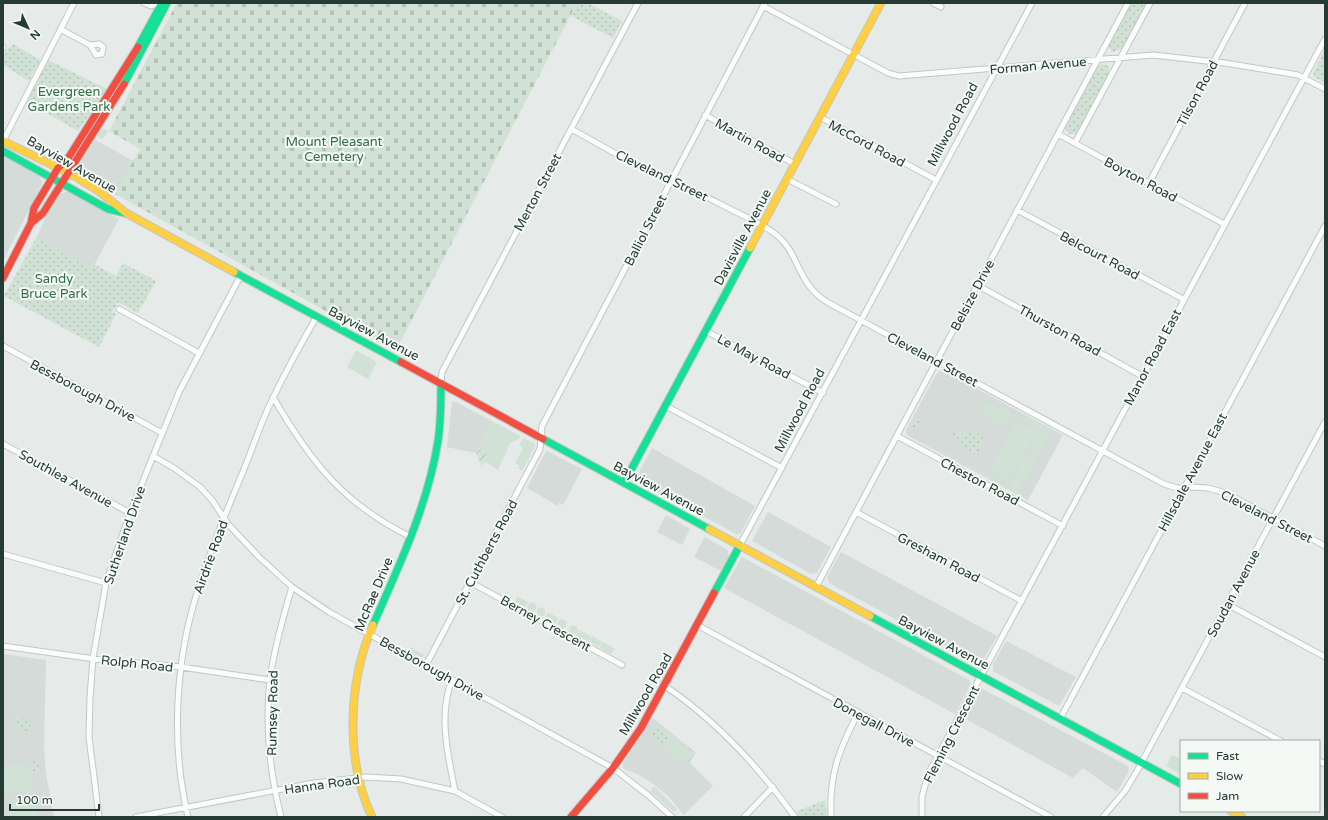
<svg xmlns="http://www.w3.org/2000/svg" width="1328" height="820" viewBox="0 0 1328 820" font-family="'Varela Round',sans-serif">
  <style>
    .built { fill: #d4dbd8 }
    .grass { fill: #d1e1d5 }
    .cemetery { fill: url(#cemetery-stones) }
    .park { fill: url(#park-dots) }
    .garden { fill: url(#garden-furrows) }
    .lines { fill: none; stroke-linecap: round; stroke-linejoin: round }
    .street-casing { stroke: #c3c7c5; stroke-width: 7 }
    .fast-casing { stroke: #c1c7c5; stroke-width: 9 }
    .slow-casing { stroke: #c1c7c5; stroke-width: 9 }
    .jam-casing { stroke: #c1c7c5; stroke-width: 9 }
    .street { stroke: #fbfcfc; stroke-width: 5 }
    .fast { stroke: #16e098; stroke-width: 7 }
    .slow { stroke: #ffcf43; stroke-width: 7 }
    .jam { stroke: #f24e42; stroke-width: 7 }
    .labels { text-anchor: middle; stroke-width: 4; stroke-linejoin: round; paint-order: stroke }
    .street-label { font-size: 13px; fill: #253b34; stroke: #f4f9f6 }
    .park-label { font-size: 13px; fill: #346e47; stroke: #f4f9f6 }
  </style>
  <defs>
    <pattern id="cemetery-stones" width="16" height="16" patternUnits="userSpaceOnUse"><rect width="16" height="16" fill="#d1e1d5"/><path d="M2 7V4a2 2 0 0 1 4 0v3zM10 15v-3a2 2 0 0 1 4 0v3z" fill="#b3c2b7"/></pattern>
    <pattern id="park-dots" width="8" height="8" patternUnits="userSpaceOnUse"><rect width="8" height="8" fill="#d1e1d5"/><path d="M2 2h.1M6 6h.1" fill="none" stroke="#b3c2b7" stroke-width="1.8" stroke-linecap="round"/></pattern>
    <pattern id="garden-furrows" width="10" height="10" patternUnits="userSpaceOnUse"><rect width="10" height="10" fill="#d1e1d5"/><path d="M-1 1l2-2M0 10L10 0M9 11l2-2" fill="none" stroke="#b3c2b7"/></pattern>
  </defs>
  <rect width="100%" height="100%" fill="#e6eae8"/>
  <path class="built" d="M95,140l39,21 -19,33 -36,-21 1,-10z
    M3,155l35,20 4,6v3l-39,77z
    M65,192h4l50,27 -27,50 -56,-31 16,-34 7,-9z
    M942,370l121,65 -35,65 -121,-65 -1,-5 31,-57z
    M452,402h4l36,19 -16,32 -29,-6z
    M652,448l103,58 -15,28h-4l-95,-52 -4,-6z
    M547,451l35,18 -19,36 -4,-2 -1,3 -31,-18 17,-33z
    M768,512l63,35 -14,26 -6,1 -59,-33z
    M666,515l24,14 -8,16 -25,-13z
    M705,537l23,13 1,7 -8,14 -27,-14z
    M841,552l156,84 -15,26 -4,2 -149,-81 -2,-6z
    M742,557l227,123 2,4 -16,30 -231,-126z
    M1006,641l70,36 -17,29 -66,-35v-6z
    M3,654l43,6 -2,89 2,25 8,43h-51z
    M981,688l147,78 1,5 -12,21 -34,-24 -10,10 -109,-60z
    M653,718l43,35 -7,9 24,24 -29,29 -14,-17 -19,-16 -12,-7 -16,-7v-5z"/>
  <path class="grass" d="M102,128l7,3 -7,8 -5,-3z
    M356,350l21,12 -9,17 -21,-12z
    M982,403l11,3 1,-2 19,11 -7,12 -2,-1 -2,2 -17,-9 1,-3 -1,-5 -6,-2z
    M1025,415l28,16 -1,2 -2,-1 -32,59 11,6 -1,3 -86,-46 1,-3 66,35 30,-54 -1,-3 -19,-8 2,-4z
    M492,421l28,15 -1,3 -9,4 -12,27 -12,-8 -6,6 8,-14 -9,-7z
    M1016,421l20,11 -28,50 -19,-11z
    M523,438l11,5 1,3 -13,25 -4,-3 2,-2 -5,-3 8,-15 -4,-2z
    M517,596l11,6 -3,5 -10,-5z
    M527.5 607a4.5 4.5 0 1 1 9 0a4.5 4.5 0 1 1-9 0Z
    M536.5 612a4.5 4.5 0 1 1 9 0a4.5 4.5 0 1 1-9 0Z
    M548,612l10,6 -3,6 -10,-6z
    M557.5 624a4.5 4.5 0 1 1 9 0a4.5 4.5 0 1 1-9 0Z
    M568.5 630a4.5 4.5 0 1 1 9 0a4.5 4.5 0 1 1-9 0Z
    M579,630l12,6 -3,5 -12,-6z
    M592,636l10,6 -3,5 -10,-5z
    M603,642l12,7 -4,5 -11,-6z
    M410,647l14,8 1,2h-4l-14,-6z
    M670,735l20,17 1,2 -8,9 -22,-17z
    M1172,755l9,4 -1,15 -14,-8z
    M30,763l2,27 -29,3v-27z
    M654,786l23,23 -3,3 -24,-21z
    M25,794l8,2 2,8 2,1 1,11 -28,1c-4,-11 1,-23 15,-23z"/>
  <path class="cemetery" d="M177,3h400l-181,347 -281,-156 25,-45 -31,-18z"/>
  <path class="park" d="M577,3h11l34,18 -9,17 -42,-22z
    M1130,3h17l-25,46 -10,3 -3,-5 3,-10z
    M13,44l27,16 -11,21 -26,-16c0,-11 3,-14 10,-21z
    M1325,49v34l-11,-6 -1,-4z
    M48,60l59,29 -29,42 -52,-30z
    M1102,64l7,2v7l-31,58 -3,3h-6l-5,-7 31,-58z
    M36,238l56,31 2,-5 22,12 7,-13 33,18 -18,32 -20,-11 -6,10 4,2 -17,33 -95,-51z
    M917,418l5,4 -3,5 -6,2 -3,-1z
    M956,429l5,3 -3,6 -9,2z
    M969,430l11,5 3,4 -6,16 -13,-8 -4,-8 3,-6z
    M15,717l12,2 3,7 -1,4 -8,2 -8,-8v-5z
    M656,726h3l11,9 -9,11 -11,-11z
    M32,759h2l8,11 -2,3 -8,-1 -2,-11z
    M825,800l2,17h-27l-3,-6z"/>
  <path class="garden" d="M479,447l9,7 -7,11 -5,-12z
    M687,745l9,8 -7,9 -3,-2 5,-6 -6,-7z"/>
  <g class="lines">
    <g class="street-casing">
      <path id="street" d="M144,3l7,3 9,-3
        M933,3l8,4
        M763,6l125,67 11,3 254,-21 72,8 73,12 27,14
        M60,29l30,16
        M99,44l4,3 -1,7 -6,1 -6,-10z
        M3,47v1
        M705,115l90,49
        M820,117l116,63
        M571,129c27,14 53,31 81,43 28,12 55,25 82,39 14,7 28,13 40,22 27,20 21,49 53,69l337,182 13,4 14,-1 17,1 18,5 99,53
        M1058,134l166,90
        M3,141l71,-138
        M1075,143l75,-140
        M787,179l49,25
        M1149,183l96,-180
        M1017,210l166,89
        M977,285l165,91
        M119,309l80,44
        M706,331l117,62
        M3,346l159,87
        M441,383l1,-11 196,-369
        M273,397c37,64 70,107 138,140
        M666,406l116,62
        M897,436l166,90
        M3,444l127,69
        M153,456l21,12 26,19 12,13 16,24 31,33 33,30 37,25 284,156 36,28 23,21
        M856,512l166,89
        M740,545l292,-542
        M3,554l103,29
        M470,582l152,83
        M816,587l312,-584
        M1227,604l98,53
        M697,625l354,192
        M3,646l85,12 93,9 89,13
        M426,665l114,-216 2,-23 223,-423
        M452,680c-14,35 -4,75 3,111
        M665,686c52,35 93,80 130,131
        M1182,688l99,53
        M1060,719l265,-493
        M1319,761l6,3
        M99,817l-10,-80 1,-39 3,-40 13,-75 24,-70 49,-121 62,-117
        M136,817l178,-34 52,-6 35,2 54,12 47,26
        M188,817c-17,-72 -13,-154 9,-224 12,-41 29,-80 45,-119 11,-26 19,-53 32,-78 13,-27 28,-54 43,-80
        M281,817c-11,-44 -16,-92 -11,-137 4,-32 13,-63 22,-93
        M744,817l29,-30
        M831,817c-2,-43 8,-67 27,-104
        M922,817v-20l6,-23 397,-735
        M1103,817l22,-26 12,-20 188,-349"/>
    </g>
    <g class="fast-casing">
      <path id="fast" d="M138,47l24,-44
        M124,84l43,-81
        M3,151l105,58 17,4
        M234,272l167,90
        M543,439l166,90
        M624,483l126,-235
        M714,593l26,-48
        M870,616l311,168
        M373,625c26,-59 55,-120 65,-184 3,-19 3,-39 3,-58"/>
    </g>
    <g class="slow-casing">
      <path id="slow" d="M3,141l68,33 29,18 26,21 108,59
        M750,248l131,-245
        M709,529l161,87
        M1231,811l11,6
        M372,817c-27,-57 -24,-135 1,-192"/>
    </g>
    <g class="jam-casing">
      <path id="jam" d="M31,223l12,-10 81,-129
        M3,278l28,-55 3,-15 24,-40 9,-8 71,-113
        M401,362l142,77
        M571,817l42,-49 28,-40 73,-135"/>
    </g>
    <use href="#street" class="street"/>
    <use href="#fast" class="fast"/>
    <use href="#slow" class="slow"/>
    <use href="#jam" class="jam"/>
  </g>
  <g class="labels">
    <g class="street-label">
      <text transform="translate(1038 65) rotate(-5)" y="5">Forman Avenue</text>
      <text transform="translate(1197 93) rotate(-62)" y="5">Tilson Road</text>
      <text transform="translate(952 124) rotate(-62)" y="5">Millwood Road</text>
      <text transform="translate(750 140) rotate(29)" y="5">Martin Road</text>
      <text transform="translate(867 143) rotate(28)" y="5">McCord Road</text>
      <text transform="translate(72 164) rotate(30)" y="5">Bayview Avenue</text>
      <text transform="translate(662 175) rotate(26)" y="5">Cleveland Street</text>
      <text transform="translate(1141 179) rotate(28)" y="5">Boyton Road</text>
      <text transform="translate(537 192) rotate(-62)" y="5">Merton Street</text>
      <text transform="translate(645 230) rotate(-63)" y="5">Balliol Street</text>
      <text transform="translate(742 237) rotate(-62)" y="5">Davisville Avenue</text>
      <text transform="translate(1100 255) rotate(28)" y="5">Belcourt Road</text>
      <text transform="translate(972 295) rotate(-62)" y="5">Belsize Drive</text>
      <text transform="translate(1060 330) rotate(29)" y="5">Thurston Road</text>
      <text transform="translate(374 333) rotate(28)" y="5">Bayview Avenue</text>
      <text transform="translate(754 356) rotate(28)" y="5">Le May Road</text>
      <text transform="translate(1152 357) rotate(-62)" y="5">Manor Road East</text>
      <text transform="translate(933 359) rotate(28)" y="5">Cleveland Street</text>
      <text transform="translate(83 390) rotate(28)" y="5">Bessborough Drive</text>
      <text transform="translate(799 410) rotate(-62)" y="5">Millwood Road</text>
      <text transform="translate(1192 472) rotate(-62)" y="5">Hillsdale Avenue East</text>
      <text transform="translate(66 478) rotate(29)" y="5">Southlea Avenue</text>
      <text transform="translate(980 481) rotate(28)" y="5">Cheston Road</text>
      <text transform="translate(659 488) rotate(28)" y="5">Bayview Avenue</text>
      <text transform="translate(1267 516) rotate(27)" y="5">Cleveland Street</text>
      <text transform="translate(124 535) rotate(-71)" y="5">Sutherland Drive</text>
      <text transform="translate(486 552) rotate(-62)" y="5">St. Cuthberts Road</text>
      <text transform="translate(210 557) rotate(-70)" y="5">Airdrie Road</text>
      <text transform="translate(939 557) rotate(28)" y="5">Gresham Road</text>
      <text transform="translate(1233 593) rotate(-62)" y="5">Soudan Avenue</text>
      <text transform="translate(373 594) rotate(-67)" y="5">McRae Drive</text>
      <text transform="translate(546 623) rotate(29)" y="5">Berney Crescent</text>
      <text transform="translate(944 642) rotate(28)" y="5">Bayview Avenue</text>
      <text transform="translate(137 663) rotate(6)" y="5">Rolph Road</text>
      <text transform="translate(432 668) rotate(29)" y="5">Bessborough Drive</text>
      <text transform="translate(645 694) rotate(-60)" y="5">Millwood Road</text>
      <text transform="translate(272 713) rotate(-89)" y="5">Rumsey Road</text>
      <text transform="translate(874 722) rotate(28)" y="5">Donegall Drive</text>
      <text transform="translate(951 734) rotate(-63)" y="5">Fleming Crescent</text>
      <text transform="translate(322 784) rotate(-8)" y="5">Hanna Road</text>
    </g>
    <g class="park-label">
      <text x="69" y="96">Evergreen<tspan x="69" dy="15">Gardens Park</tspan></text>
      <text x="334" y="146">Mount Pleasant<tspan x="334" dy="15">Cemetery</tspan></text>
      <text x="54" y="283">Sandy<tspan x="54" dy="15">Bruce Park</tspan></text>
    </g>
  </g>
  <rect width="1328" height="820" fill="none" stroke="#253b34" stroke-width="8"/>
  <rect x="1180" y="740" width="140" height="72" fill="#f4f9f6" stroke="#a1ada8"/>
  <rect x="1188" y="753" width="20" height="6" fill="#16e098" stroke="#a1ada8"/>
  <text x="1216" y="760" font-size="12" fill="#253b34">Fast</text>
  <rect x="1188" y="773" width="20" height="6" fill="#ffcf43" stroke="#a1ada8"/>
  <text x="1216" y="780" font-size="12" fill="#253b34">Slow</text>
  <rect x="1188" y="793" width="20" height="6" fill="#f24e42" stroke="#a1ada8"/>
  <text x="1216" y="800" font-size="12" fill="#253b34">Jam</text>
  <g transform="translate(28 28) rotate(134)" stroke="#f4f9f6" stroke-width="3" paint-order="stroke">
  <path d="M0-3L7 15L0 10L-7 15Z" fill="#253b34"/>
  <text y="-6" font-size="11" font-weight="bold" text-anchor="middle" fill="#253b34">N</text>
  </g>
  <path d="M10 804v6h89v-6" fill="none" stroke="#253b34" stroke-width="2"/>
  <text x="16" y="804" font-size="12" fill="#253b34" stroke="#f4f9f6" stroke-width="3" paint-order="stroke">100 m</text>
</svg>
